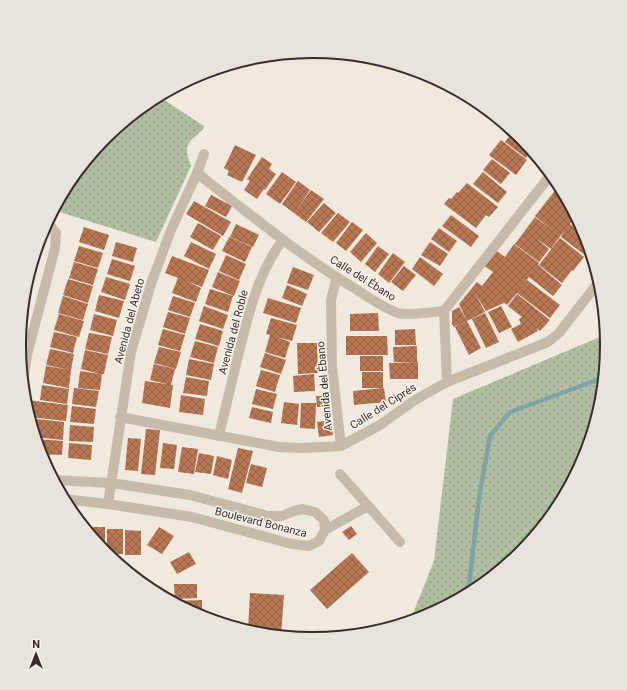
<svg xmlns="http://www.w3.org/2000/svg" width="627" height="690" viewBox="0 0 627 690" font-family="Roboto,sans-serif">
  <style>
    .park { fill: url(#park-dots) }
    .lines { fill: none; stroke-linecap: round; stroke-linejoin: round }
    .stream { stroke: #80a3a9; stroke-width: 4.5 }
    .building { fill: url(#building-cross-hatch) }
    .minor { stroke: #c6bbab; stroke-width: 10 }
    .labels { text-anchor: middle; stroke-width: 3; stroke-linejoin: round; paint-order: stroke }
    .street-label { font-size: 11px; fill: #352e2a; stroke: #f8f3ea }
    .rim { fill: none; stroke: #352e2a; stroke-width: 2 }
  </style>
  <defs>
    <pattern id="park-dots" width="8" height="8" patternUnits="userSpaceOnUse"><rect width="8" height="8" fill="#b0bda0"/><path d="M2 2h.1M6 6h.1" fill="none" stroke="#909a83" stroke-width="1.8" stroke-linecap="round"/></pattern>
    <pattern id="building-cross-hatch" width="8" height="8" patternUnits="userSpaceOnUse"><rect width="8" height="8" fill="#b87754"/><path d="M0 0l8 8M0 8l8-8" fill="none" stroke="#966246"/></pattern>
  </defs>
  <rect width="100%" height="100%" fill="#efe9de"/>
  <path class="park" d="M158,96l46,30c-1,4 -3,5 -6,8 -15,12 -12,16 -7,32l-35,76 -103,-32 16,-29 36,-44 45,-37z
    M607,334l1,11 -6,58 -17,55 -27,51 -36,44 -45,37 -51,27 -24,7 10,-8 22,-55 19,-162z"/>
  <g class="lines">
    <path class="stream" d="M468,595l11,-97 11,-62 20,-24 95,-35"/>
  </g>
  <path class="building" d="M513,131l11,8 8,10 -6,9 -21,-16z
    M501,140l26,20 -11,15 -27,-20z
    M235,145l21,10 -14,27 -15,-7 2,-4 -5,-3z
    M262,157l10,7 -3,5 7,5 -11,16 -1,-1 -7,10 -13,-9 6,-9 -3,-2z
    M492,159l18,14 -9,11 -18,-14z
    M282,172l14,10 -16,22 -14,-10z
    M483,172l24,20 -9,11 -25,-19z
    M298,181l12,9 -14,21 15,-21 13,9 -18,23 -24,-18z
    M467,183l31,24 -9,10 -3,-2 -10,13 -32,-24 5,-6 2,1 6,-7 1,1z
    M560,185l27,51 -15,-11 1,-1 -2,-2 -1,2 17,13 3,11 -5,7 -24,-18 3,-6 -13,18 -15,-11 13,11 -10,13 -24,-18 20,-27 21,16 -21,-17 22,-28 1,1z
    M211,195l21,11 -6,11 -21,-11z
    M194,201l37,21 -8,14 -37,-22z
    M324,203l12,10 -17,19 -12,-10z
    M338,213l12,9 -17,20 -12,-9z
    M451,215l28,21 -8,11 -29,-21z
    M352,222l11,8 -17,21 -10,-8z
    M198,223l23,13 -8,14 -23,-13z
    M236,224l23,11 -6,12 -23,-10z
    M84,227l25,8 -5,15 -25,-8z
    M439,228l18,13 -8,11 -18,-13z
    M366,233l11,10 -16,19 -11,-10z
    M229,237l23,10 -7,15 -23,-11z
    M560,238l24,19 -11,14 -1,-1 -10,13 -23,-18z
    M116,242l21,6 -4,14 -21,-6z
    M191,242l25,12 -7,15 -25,-13z
    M430,242l18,12 -8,12 -19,-11z
    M514,244l25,19 -1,2 24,20 -9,11 -24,-19 -11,14 9,-11 33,25 -10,13 -33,-25 -10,12 -17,-13 14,11 -18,8 -11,-18 10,19 -18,9 -8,-17 18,-22 5,4 11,-14 -10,-7 12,-15 10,7z
    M79,246l24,7 -5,15 -24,-7z
    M378,246l11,8 -14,18 -10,-8z
    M393,253l12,9 -16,21 -11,-9z
    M226,255l20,9 -7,16 -20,-9z
    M172,256l37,14 -7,17 -15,-6 14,7 -5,14 -24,-9 6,-15 -13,-5z
    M420,257l23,17 -9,12 -22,-17z
    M112,259l23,7 -5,15 -23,-7z
    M74,262l24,7 -5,16 -24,-7z
    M404,266l12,9 -13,16 -12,-9z
    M293,267l21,8 -6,15 -21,-7z
    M218,272l22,9 -6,15 -22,-9z
    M106,277l24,7 -5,16 -24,-8z
    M68,279l25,7 -5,17 -25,-8z
    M287,285l20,9 -5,12 -20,-8z
    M210,289l23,7 -5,16 -23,-8z
    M517,294l33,26 -10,11 -4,-3 2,3 -20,11 -7,-13 10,-5 -2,-5 3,-2 -14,-11z
    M99,295l25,6 -5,17 -24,-7z
    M63,296l25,8 -5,16 -25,-7z
    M173,296l22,7 -5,14 -22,-7z
    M268,298l33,10 -5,15 -33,-10z
    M23,302l5,1 -5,17h-2z
    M204,306l24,9 -5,14 -24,-8z
    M501,306l11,21 -13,6 -11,-21z
    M459,307l8,14 -13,6 -2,-3v-13z
    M168,312l22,6 -5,16 -22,-7z
    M378,313l1,18h-29v-17z
    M485,313l14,29 -13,6 -14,-29z
    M59,314l25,7 -5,16 -25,-7z
    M94,314l23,6 -4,16 -23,-6z
    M271,318l26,7 -5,16 -15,-4 13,5 -5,16 -20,-6 5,-17 -4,-1z
    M467,321l14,27 -12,7 -14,-28z
    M200,324l23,7 -4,15 -24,-7z
    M163,329l22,6 -5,16 -22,-6z
    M415,329l1,16h-21v-15z
    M54,332l23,5 -4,16 -23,-6z
    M89,333l23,4 -4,17 -23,-5z
    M346,336h41l1,19h-42z
    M195,341l23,6 -4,16 -24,-6z
    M297,343h20l1,30 -20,1z
    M417,346v16h-23l-1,-15z
    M159,347l22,5 -5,17 -22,-6z
    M50,349l24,5 -3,16 -25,-5z
    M85,350l23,5 -4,19h-2l-2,16 -22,-2 2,-17 20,3 -19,-5z
    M265,353l21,7 -5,14 -21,-7z
    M360,356h23v15h-23z
    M189,359l25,5 -3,16 -25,-5z
    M418,362v17h-28l-1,-16z
    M154,364l21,5 -4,16 -21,-5z
    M46,366l25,4 -2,18 -26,-5z
    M261,370l19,5 -5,17 -19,-6z
    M362,372h21v16h-21z
    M314,374l1,17 -21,1 -1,-16z
    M186,377l23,4 -2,15 -24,-3z
    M145,381l28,4 -3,23 -28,-5z
    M42,385l27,4 -2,15 -27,-4z
    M74,388l25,3 -3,16 -24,-3z
    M384,388l2,14 -32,3 -1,-14z
    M256,389l21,5 -4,15 -21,-5z
    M181,395l24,4 -2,16 -24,-3z
    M316,396h12v11h-11z
    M27,400l41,5 -2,16 -37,-4 -3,-9z
    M284,402l15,2 -2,21 -16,-2z
    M301,403h15l-1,26 -15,-1z
    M72,406l24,3 -2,15 -24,-2z
    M252,407l21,5 -2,11 -22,-5z
    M37,419l27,3 -1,18 -28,-3z
    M331,420l2,15 -14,2 -2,-15z
    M70,425l24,2 -1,15 -24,-1z
    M146,429l14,1 -5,45 -14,-1z
    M128,438l13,1 -3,32 -13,-1z
    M36,439l27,2 -1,14 -22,-1z
    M69,443l23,2 -1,15 -23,-2z
    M163,443l14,2 -3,24 -14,-1z
    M182,447l16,2 -4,25 -16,-2z
    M238,448l15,3 -11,42 -14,-4z
    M199,453l15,3 -3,18 -16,-2z
    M217,456l15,4 -4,19 -15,-4z
    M251,464l16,4 -5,19 -16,-4z
    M558,509l-15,19 -5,-8z
    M351,526l6,8 -8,6 -7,-8z
    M90,527h15v25h-1l-15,-18z
    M159,527l15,9 -12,18 -15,-9z
    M107,529h16v25h-16z
    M125,530l16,1v24h-16z
    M189,552l7,12 -19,10 -7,-12z
    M352,553l17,19 -42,37 -17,-19z
    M174,584h23v14l-22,1z
    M250,593l34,2 -3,41 -25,-2 -8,-3z
    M202,600v17l-27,-14v-2z"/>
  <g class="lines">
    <path class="minor" d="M197,173c51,40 101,81 157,115 13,8 29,20 44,25 9,3 35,-1 46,-2l108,-138
      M337,277l-6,23 1,66 9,80
      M444,311l3,71
      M23,383l4,-28 28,-107 1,-15 -6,-8 -4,-1
      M120,417l159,30 23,1 39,-2 39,-21 35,-25 32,-18 101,-40 11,-9 41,-53
      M219,436c6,-27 13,-54 19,-80 10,-40 20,-84 45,-116
      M340,474l60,68
      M53,480l58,3 79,12 78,21h14l12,-5 9,-2 12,3 9,8 1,10 -6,11 -10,5 -17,-2 -100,-27 -84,-13 -44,-5
      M108,504l23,-152 21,-71 19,-51 26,-57 7,-19
      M325,530l43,-24"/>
  </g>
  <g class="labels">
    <g class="street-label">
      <text transform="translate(363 278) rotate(32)" y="4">Calle del Ébano</text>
      <text transform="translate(129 321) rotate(-75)" y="4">Avenida del Abeto</text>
      <text transform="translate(233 332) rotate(-75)" y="4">Avenida del Roble</text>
      <text transform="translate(324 386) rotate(-95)" y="4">Avenida del Ébano</text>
      <text transform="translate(383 406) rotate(-32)" y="4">Calle del Ciprés</text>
      <text transform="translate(261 522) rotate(14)" y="4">Boulevard Bonanza</text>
    </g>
  </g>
  <path d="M0 0H627V690H0ZM26 345a287 287 0 1 1 574 0a287 287 0 1 1-574 0Z" fill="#e8e3db" fill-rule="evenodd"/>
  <path class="rim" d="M26 345a287 287 0 1 1 574 0a287 287 0 1 1-574 0Z"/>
  <g transform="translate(36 654)" stroke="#f8f3ea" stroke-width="3" paint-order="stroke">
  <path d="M0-3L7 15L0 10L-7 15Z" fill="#352e2a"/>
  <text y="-6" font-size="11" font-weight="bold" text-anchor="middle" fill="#352e2a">N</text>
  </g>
</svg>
